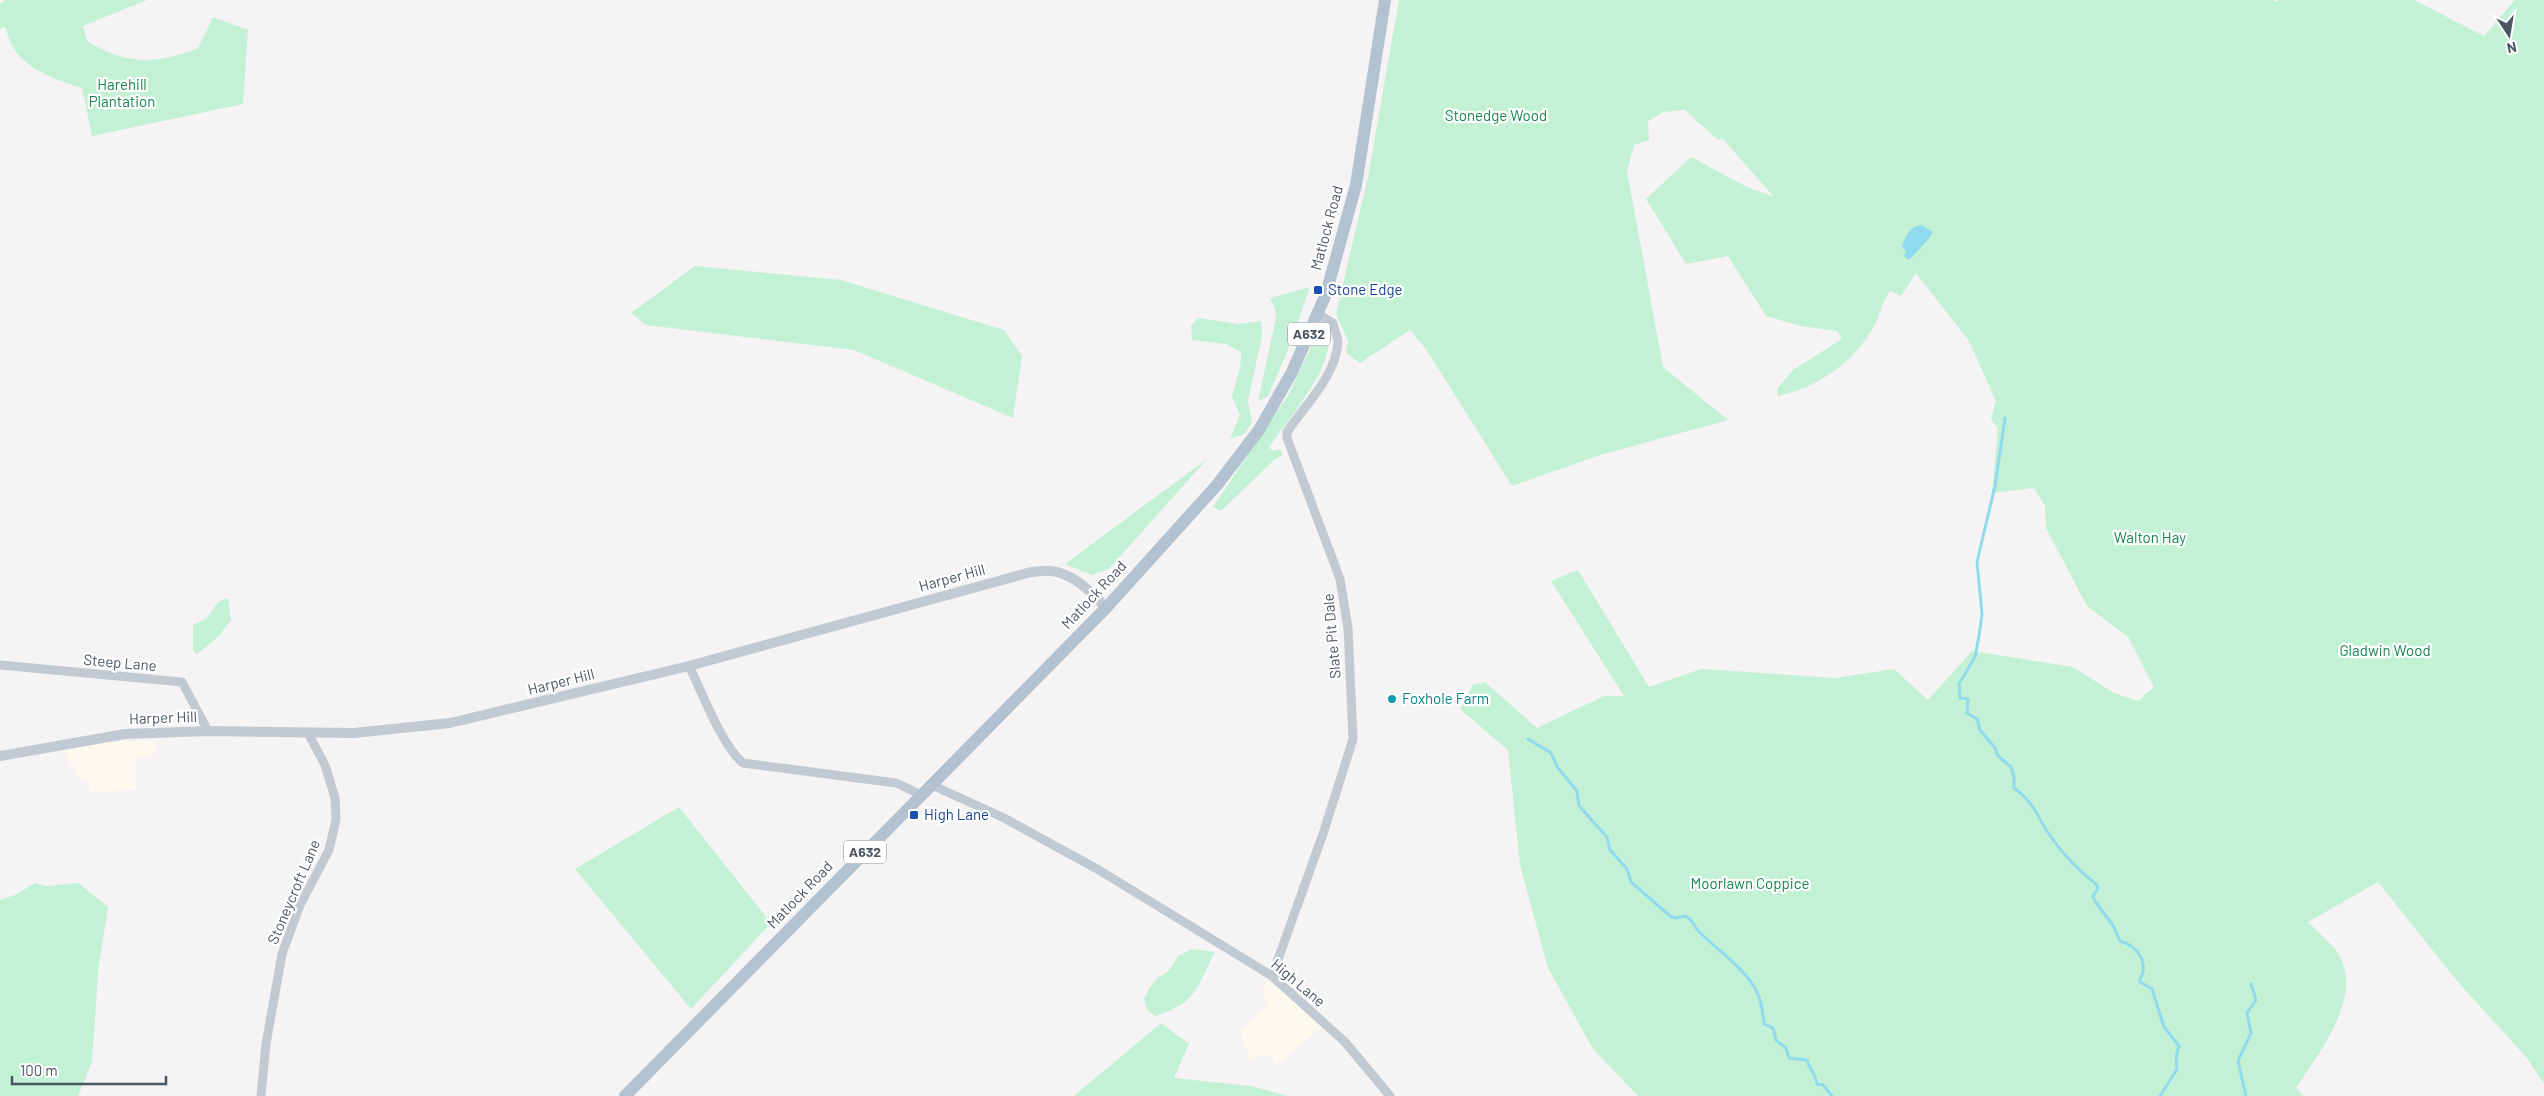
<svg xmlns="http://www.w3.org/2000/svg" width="2544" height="1096" viewBox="0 0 2544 1096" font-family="Barlow,sans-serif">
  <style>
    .commercial { fill: #fdf9ef }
    .green { fill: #c3f1d5 }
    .water { fill: #90daee }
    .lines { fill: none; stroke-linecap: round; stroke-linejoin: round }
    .stream { stroke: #90daee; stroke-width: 3 }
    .minor { stroke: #c1cad2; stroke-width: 9 }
    .tertiary { stroke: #c1cad2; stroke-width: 10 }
    .primary { stroke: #b3c2d1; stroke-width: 12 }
    .transit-dot { fill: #1a4fb4; stroke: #fff; stroke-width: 2 }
    .culture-dot { fill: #0f9aa8; stroke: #fff; stroke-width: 2 }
    .labels { text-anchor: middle; stroke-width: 4.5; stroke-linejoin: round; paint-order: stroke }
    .shield { fill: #fff; stroke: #808990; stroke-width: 1 }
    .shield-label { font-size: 14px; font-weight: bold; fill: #4a5661 }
    .park-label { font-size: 15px; fill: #17864f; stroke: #fff }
    .street-label { font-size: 15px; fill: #4a5661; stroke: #fff }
    .transit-label { font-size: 15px; fill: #164399; stroke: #fff; text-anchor: start }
    .culture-label { font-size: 15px; fill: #0d838f; stroke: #fff; text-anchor: start }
  </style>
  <rect width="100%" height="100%" fill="#f5f3f3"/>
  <path class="commercial" d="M155,740l1,14 -19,4 -1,32 -47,2v-12l-10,-1 -16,-30 51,-7z
    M1267,981l17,11 38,35 -46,38 -7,-11 -18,5 -11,-26 28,-28 -6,-17z"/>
  <path class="green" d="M5,0h142l-64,26 4,15c40,24 68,24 111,7l15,-31 35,13 -5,74 -151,32 -10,-48c-22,-7 -52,-17 -66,-36 -5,-7 -8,-17 -11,-25l-5,2v-25z
    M1399,0h875l2,2 3,-2h135l70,36 31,-36h29v1084l-17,-26 -70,-77 -79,-99 -70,40c9,9 19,18 27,27 33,44 -16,103 -39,139l8,8h-666l-45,-47 -45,-81 -28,-103 -12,-115 -48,-41 13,-24 12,-3 52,46 67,-32h20l-73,-115 27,-11 71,117 52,-18 134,9 59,-9 34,31 44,-49 101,16 41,26 24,8 16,-14 -26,-50 -41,-31 -41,-78 -1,-22 -11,-18 -42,5 6,-64 -7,-10 5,-18 -27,-60 -53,-68 -15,23 -11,-5c-9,13 -11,29 -20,42 -20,32 -55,55 -92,63l-1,-7 16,-19 49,-31 -5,-8 -37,-5 -34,-10 -38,-60 -42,8 -40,-65 45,-42 56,30 27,10 -52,-59 -4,2 -33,-30 -21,2 -16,9 1,19 -15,5 -7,26 36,196 65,53 -128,35 -88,31 -86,-137 -16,-19 -50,33 -14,-10 2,-12 -12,-27 32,-137z
    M695,266l146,14 163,50 18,26 -9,62 -159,-68 -208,-25 -15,-12z
    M1310,287l-23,65 -19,44 -10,5 18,-83 -1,-10 -5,-10z
    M1198,318l41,6 22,-3 1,15 -14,65 4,21 -8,12 -14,5 10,-24 -8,-18 8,-29 1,-16 -15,-8 -34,-4 -1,-14z
    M1324,329l4,2c8,35 -40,88 -59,116l4,4 7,-2 3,5 -10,7 -52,50 -8,-4 76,-113 28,-60z
    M1207,459l-98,110 -17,6 -27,-11z
    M228,598l3,22 -12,16 -22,18 -4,-3v-26l14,-7 11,-16z
    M679,807l92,116 -80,86 -116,-140z
    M35,883l12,3 31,-3 30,24 -10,65 -6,90 -14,34h-78v-196l15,-5z
    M1192,949l23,3c-19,36 -18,51 -60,64l-7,-5 -4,-12 6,-12 8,-10 10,-5 10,-16z
    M1161,1023l28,21 -15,34 76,8 38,10h-214z"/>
  <path class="water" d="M1921,225l12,7 -6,9 -18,19 -5,-4 2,-4 -4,-6c4,-10 8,-20 19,-21z"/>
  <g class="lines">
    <path class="stream" d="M2005,418l-10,68 -18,76 5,52 -3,22 -4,21 -16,27 1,14 8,1 -1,14 10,6 3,11 15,18 3,8 13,11 3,10v11c22,16 22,28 37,49 12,17 28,34 45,47l2,4 -5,8 2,5 19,26 6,14c13,4 25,14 23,30 0,5 -4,6 -3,11l12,7 12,38 15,19 -3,11 1,12 -17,27
      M1528,739l23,14 7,15 19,23 2,15 28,31 3,13 17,19 4,13 39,34 5,2 11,-2c10,7 8,12 14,17 18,17 51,40 59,64 3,9 4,18 5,27l9,4 3,12 10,8 3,10 18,2c2,9 9,14 10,24l6,1 9,11
      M2246,1096l-8,-35 13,-28 -4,-20 9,-13 -5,-16"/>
    <path class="minor" d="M0,665l182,17 26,49
      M689,666c13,26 33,80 54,97l153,20 26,12
      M932,785l72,33 95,52 173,106 73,66 45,54
      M1272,976l51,-142 30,-95 -5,-111 -8,-49 -53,-141v-6c18,-27 49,-56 51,-90 0,-5 -4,-13 -5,-19l-15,-9
      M261,1096l5,-52 16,-90 18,-49 29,-55 7,-30 -1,-22 -10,-33 -17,-32"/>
    <path class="tertiary" d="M0,756l125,-22 83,-3 146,2 96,-10 239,-57 342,-94c7,0 14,-2 20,-1 21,2 42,22 55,37"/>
    <path class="primary" d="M625,1096l481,-488 111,-123 42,-55 33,-58 34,-78 30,-109 29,-185"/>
  </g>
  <g class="transit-dot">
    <rect x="1313" y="285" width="10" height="10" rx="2.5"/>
    <rect x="909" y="810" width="10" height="10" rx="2.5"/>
  </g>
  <circle class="culture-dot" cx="1392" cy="699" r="5"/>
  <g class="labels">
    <g class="shield">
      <rect x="1288" y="322.5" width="42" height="23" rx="4"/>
      <rect x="844" y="840.5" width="42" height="23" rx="4"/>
    </g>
    <g class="shield-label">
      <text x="1309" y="339">A632</text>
      <text x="865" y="857">A632</text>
    </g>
    <g class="park-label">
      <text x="122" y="90">Harehill<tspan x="122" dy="17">Plantation</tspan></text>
      <text x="1496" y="121">Stonedge Wood</text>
      <text x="2150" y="543">Walton Hay</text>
      <text x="2385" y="656">Gladwin Wood</text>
      <text x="1750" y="889">Moorlawn Coppice</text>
    </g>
    <g class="street-label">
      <text transform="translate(1327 228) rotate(-75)" y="5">Matlock Road</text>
      <text transform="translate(952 578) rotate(-15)" y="5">Harper Hill</text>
      <text transform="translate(1094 595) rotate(-47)" y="5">Matlock Road</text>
      <text transform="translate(1332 636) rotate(-95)" y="5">Slate Pit Dale</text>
      <text transform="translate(120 663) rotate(5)" y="5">Steep Lane</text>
      <text transform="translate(561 682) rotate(-14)" y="5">Harper Hill</text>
      <text transform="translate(163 718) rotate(-2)" y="5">Harper Hill</text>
      <text transform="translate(294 892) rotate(-67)" y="5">Stoneycroft Lane</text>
      <text transform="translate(800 895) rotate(-46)" y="5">Matlock Road</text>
      <text transform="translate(1298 983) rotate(40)" y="5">High Lane</text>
    </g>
    <g class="transit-label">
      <text x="1328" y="295">Stone Edge</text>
      <text x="924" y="820">High Lane</text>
    </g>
    <g class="culture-label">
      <text x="1402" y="704">Foxhole Farm</text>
    </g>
  </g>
  <g transform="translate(2509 35) rotate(168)" stroke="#ffffff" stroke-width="4" paint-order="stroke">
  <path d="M0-4L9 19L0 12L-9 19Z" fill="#4a5661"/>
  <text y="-8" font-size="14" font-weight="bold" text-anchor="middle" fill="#4a5661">N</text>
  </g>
  <path d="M12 1076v8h154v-8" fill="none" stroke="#4a5661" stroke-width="2.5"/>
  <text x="20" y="1076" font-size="15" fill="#4a5661" stroke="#ffffff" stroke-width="4" paint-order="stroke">100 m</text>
</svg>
